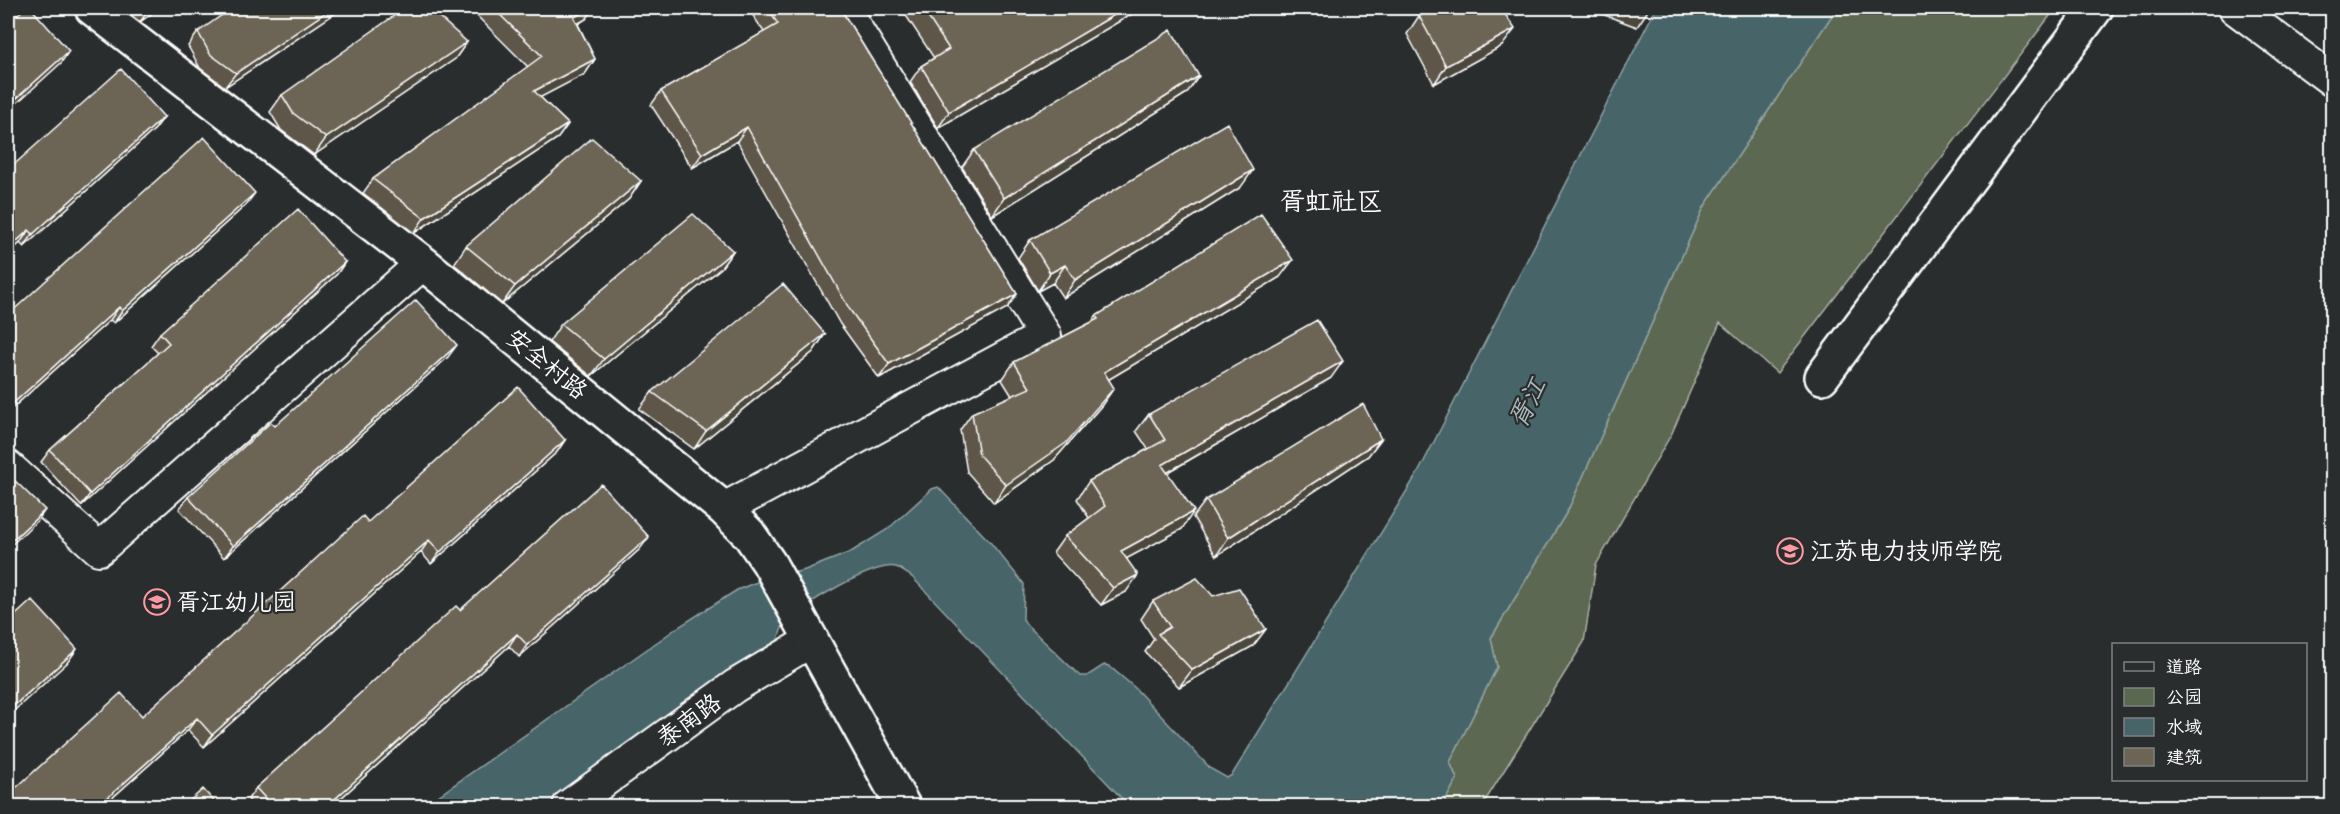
<svg xmlns="http://www.w3.org/2000/svg" width="2340" height="814" viewBox="0 0 2340 814" font-family="Mynerve,'LXGW WenKai TC',sans-serif">
  <style>
    .green { fill: #5b6851; stroke: #adb4a8; stroke-width: 1.5 }
    .water { fill: #476569; stroke: #91a3a5; stroke-width: 1.5 }
    .lines { fill: none; stroke-linecap: round; stroke-linejoin: round }
    .minor-casing { stroke: #fff; stroke-width: 36 }
    .tertiary-casing { stroke: #fff; stroke-width: 38 }
    .minor { stroke: #2a2d2e; stroke-width: 32 }
    .tertiary { stroke: #2a2d2e; stroke-width: 33 }
    .wall { fill: #5d5749; stroke: #fff; stroke-width: 1.5 }
    .shaded-wall { fill: #4c473c; stroke: #fff; stroke-width: 1.5 }
    .building { fill: #6c6555; stroke: #fff; stroke-width: 1.5 }
    .labels { text-anchor: middle; stroke-width: 4.5; stroke-linejoin: round; paint-order: stroke }
    .street-label { font-size: 24px; fill: #fff; stroke: #2a2d2e }
    .poi-label { font-size: 24px; fill: #fff; stroke: #2a2d2e; text-anchor: start }
    .neighbourhood-label { font-size: 26px; fill: #fff; stroke: #2a2d2e }
    .water-label { font-size: 26px; font-style: italic; fill: #acbabc; stroke: #2a2d2e }
  </style>
  <rect width="100%" height="100%" fill="#2a2d2e"/>
  <filter id="ink" filterUnits="userSpaceOnUse"><feTurbulence type="fractalNoise" baseFrequency=".0167" numOctaves="2"/><feDisplacementMap in="SourceGraphic" scale="12" xChannelSelector="R" yChannelSelector="G"/><feConvolveMatrix kernelMatrix="1 2 1 2 8 2 1 2 1" color-interpolation-filters="sRGB"/></filter>
  <g filter="url(#ink)">
    <path class="green" d="M1837,8h219l-279,365 -57,-50 -48,110 -76,132 -12,77 -102,164h-40l15,-27 -7,-17 47,-95 -6,-29 77,-128 136,-303z"/>
    <path class="water" d="M1656,8h181l-133,199 -136,303 -77,128 6,29 -47,95 7,17 -15,27h-313l-217,-229c-5,-3 -11,-8 -16,-10 -21,-5 -96,38 -110,55 -5,5 -7,14 -9,21l-230,163h-123l253,-178 60,-38 25,-10 43,-10 46,-18 37,-23 44,-40 6,-2 52,55 34,42 -1,35 3,5 54,52h7l17,-11 5,1 25,21 77,82 16,9 5,-3 187,-304z"/>
    <g class="lines">
      <g class="minor-casing">
        <path id="minor" d="M2235,8l97,72
          M8,467l91,82 324,-286
          M724,509l321,-173 -202,-328
          M569,806l166,-120 77,-46"/>
      </g>
      <g class="tertiary-casing">
        <path id="tertiary" d="M92,8l331,255 301,246 25,25 20,29 134,243
          M1822,377l274,-369"/>
      </g>
      <use href="#minor" class="minor"/>
      <use href="#tertiary" class="tertiary"/>
    </g>
    <path class="wall" d="M122,8h37l-19,14z
      M343,8l-118,79 -25,-19 -12,-22 10,-14z
      M469,8h126l-9,11 -8,5 17,35 -10,15 -45,23 28,27 -10,14 -144,95 -51,-40 10,-14 155,-112z
      M748,8h92l177,286 -10,14 -128,70 -39,-54 -103,-183 -45,27 -41,-63 10,-14 103,-59z
      M901,8h241l-204,120 -28,-46 11,-16 13,-8z
      M1170,8h9l-7,4z
      M1419,16l83,30 -68,38 -27,-50z
      M467,42l-12,17 -141,96 -33,-25 -11,-18 12,-17z
      M1187,93l-195,123 -30,-49 12,-17z
      M164,117l-9,12 -131,118 -4,-4 -12,11v-84z
      M641,181l-12,18 -127,105 -48,-40 12,-18z
      M1241,187l-178,111 -10,-15 -15,8 -20,-33 12,-18z
      M246,205l-132,118 -4,-3 -102,92v-97z
      M733,251l-12,17 -130,108 -42,-34 12,-18z
      M345,262l-8,12 -256,232 -40,-44 9,-12 108,-97 -7,-7 9,-13z
      M1280,277l-171,102 -7,26 -48,55 -60,43 -27,-31 -7,-42 12,-17 40,-17 -10,-16 12,-18 78,-40 4,-6z
      M825,334l-12,18 -119,97 -55,-40 13,-17z
      M448,357l-224,201 -45,-49 9,-12 87,-71z
      M1331,378l-164,95 15,56 -55,29 -1,34 -25,13 -48,-52 12,-17 24,-18 -12,-19 12,-18 59,-32 -12,-18 13,-17z
      M1381,439l-13,17 -152,100 -23,-39 13,-17z
      M565,440l-8,12 -126,112 -10,-12 -217,195 -16,-17 -86,77h-94l134,-91 226,-194z
      M640,549l-121,108 -10,-11 -178,161h-77l-6,-8 8,-11 204,-178z
      M1213,596l53,33 -13,17 -74,41 -34,-35 9,-13 -13,-20 12,-18z"/>
    <path class="shaded-wall" d="M150,8h9l-19,14z
      M332,8h11l-118,79 11,-14z
      M592,8h3l-9,11 -22,12 10,-14z
      M1126,8h16l-204,120 11,-16z
      M1586,8h58l5,1 -12,18z
      M1515,29l-13,17 -68,38 12,-18z
      M467,42l-12,17 -141,96 12,-17z
      M69,51l-8,12 -53,48v-5z
      M595,59l-10,15 -61,32 10,-15z
      M1199,76l-12,17 -195,123 12,-18z
      M164,117l-9,12 -131,118 9,-13z
      M568,124l-10,14 -144,95 10,-15z
      M747,127l-10,14 -45,27 10,-14z
      M1253,170l-12,17 -178,111 12,-18z
      M641,181l-12,18 -127,105 13,-18z
      M255,193l-9,12 -132,118 8,-12z
      M29,230l-9,13 -12,11v-5z
      M733,251l-12,17 -130,108 13,-17z
      M1293,260l-13,17 -189,113 13,-18z
      M345,262l-8,12 -256,232 9,-12z
      M1065,265l-12,18 -15,8 12,-18z
      M1017,294l-10,14 -128,70 10,-14z
      M119,307l-9,13 -102,92v-4z
      M825,334l-12,18 -119,97 12,-18z
      M457,345l-9,12 -224,201 9,-12z
      M1343,361l-12,17 -182,105 13,-18z
      M1114,388l-12,17 -48,55 -60,43 12,-18z
      M1381,439l-13,17 -152,100 12,-18z
      M565,440l-8,12 -126,112 9,-12z
      M45,510l-7,10 -30,28v-4z
      M1194,511l-12,18 -73,39 12,-17z
      M649,537l-9,12 -121,108 8,-12z
      M429,540l-8,12 -217,195 8,-12z
      M1138,575l-12,17 -25,13 12,-17z
      M1266,629l-13,17 -74,41 13,-17z
      M517,634l-8,12 -178,161h-5z
      M77,649l-10,14 -59,53v-5z
      M197,718l-9,12 -86,77h-5z"/>
    <path class="building" d="M25,8h6l38,43 -61,55v-83z
      M232,8h100l-96,65 -26,-19 -12,-22z
      M405,8h24l38,34 -141,96 -33,-25 -11,-18z
      M493,8h99l-18,9 21,42 -61,32 34,33 -144,94 -51,-39 169,-123z
      M767,8h73l177,286 -128,70 -39,-54 -103,-183 -45,27 -41,-63 117,-67z
      M922,8h204l-177,104 -28,-46 28,-17z
      M1438,8h63l14,21 -69,37 -27,-50z
      M1171,30l28,46 -195,122 -30,-48z
      M121,69l43,48 -131,117 -4,-4 -21,19v-79z
      M1227,123l26,47 -178,110 -10,-15 -15,8 -20,-33z
      M204,137l51,56 -133,118 -3,-4 -111,101v-93z
      M592,138l49,43 -126,105 -49,-40z
      M298,209l47,53 -255,232 -40,-44 119,-107 -9,-10z
      M693,214l40,37 -129,108 -43,-35z
      M1261,214l32,46 -189,112 10,16 -48,55 -60,42 -27,-30 -7,-42 58,-25 -16,-26 84,-43 -2,-3z
      M783,284l42,50 -119,97 -54,-39z
      M416,300l41,45 -224,201 -45,-49 83,-75 4,4z
      M1317,320l26,41 -181,104 32,46 -73,40 17,24 -25,13 -48,-52 40,-30 -16,-25 76,-41 -16,-26z
      M518,387l47,53 -125,112 -11,-12 -217,195 -15,-17 -100,89h-89v-12l113,-102 21,23 221,-200 5,6z
      M1363,404l18,35 -153,99 -22,-38z
      M8,474l37,36 -37,34z
      M601,484l48,53 -122,108 -10,-11 -191,173h-53l-17,-19 200,-182 4,4z
      M1197,578l16,18 26,-8 27,41 -74,41 -34,-36 12,-7 -17,-26z
      M32,600l45,49 -69,62v-89z
      M203,789l16,18h-36z"/>
  </g>
  <defs>
    <g id="university-ring" transform="scale(1.35)"><circle r="9.5" fill="#2a2d2e" stroke="#ff9aa2" stroke-width="1.5"/><path d="M0-5L7-2L0 1L-7-2ZM-4 1L0 2.5L4 1V4Q0 6-4 4Z" fill="#ff9aa2"/></g>
    <g id="school-ring" transform="scale(1.35)"><circle r="9.5" fill="#2a2d2e" stroke="#ff9aa2" stroke-width="1.5"/><path d="M0-5L7-2L0 1L-7-2ZM-4 1L0 2.5L4 1V4Q0 6-4 4Z" fill="#ff9aa2"/></g>
  </defs>
  <g fill-rule="evenodd">
    <use href="#university-ring" x="1790" y="551"/>
    <use href="#school-ring" x="157" y="602"/>
  </g>
  <g class="labels">
    <g class="street-label">
      <text transform="translate(547 364) rotate(39)" y="8">安全村路</text>
      <text transform="translate(689 720) rotate(-36)" y="8">泰南路</text>
    </g>
    <g class="poi-label">
      <text x="1810" y="559">江苏电力技师学院</text>
      <text x="176" y="610">胥江幼儿园</text>
    </g>
    <g class="neighbourhood-label">
      <text x="1331" y="210">胥虹社区</text>
    </g>
    <g class="water-label">
      <text transform="translate(1527 403) rotate(-63)" y="9">胥江</text>
    </g>
  </g>
  <rect width="2340" height="814" fill="none" stroke="#2a2d2e" stroke-width="30"/>
  <rect x="15" y="15" width="2310" height="784" fill="none" stroke="#fff" stroke-width="2" filter="url(#ink)"/>
  <rect x="2112" y="643" width="195" height="138" fill="#2a2d2e" stroke="#7f8182" stroke-width="1.5"/>
  <rect x="2124" y="662" width="30" height="9" fill="#2a2d2e" stroke="#7f8182" stroke-width="1.5"/>
  <text x="2166" y="673" font-size="18" fill="#ffffff">道路</text>
  <rect x="2124" y="688" width="30" height="18" fill="#5b6851" stroke="#7f8182" stroke-width="1.5"/>
  <text x="2166" y="703" font-size="18" fill="#ffffff">公园</text>
  <rect x="2124" y="718" width="30" height="18" fill="#476569" stroke="#7f8182" stroke-width="1.5"/>
  <text x="2166" y="733" font-size="18" fill="#ffffff">水域</text>
  <rect x="2124" y="748" width="30" height="18" fill="#6c6555" stroke="#7f8182" stroke-width="1.5"/>
  <text x="2166" y="763" font-size="18" fill="#ffffff">建筑</text>
</svg>
